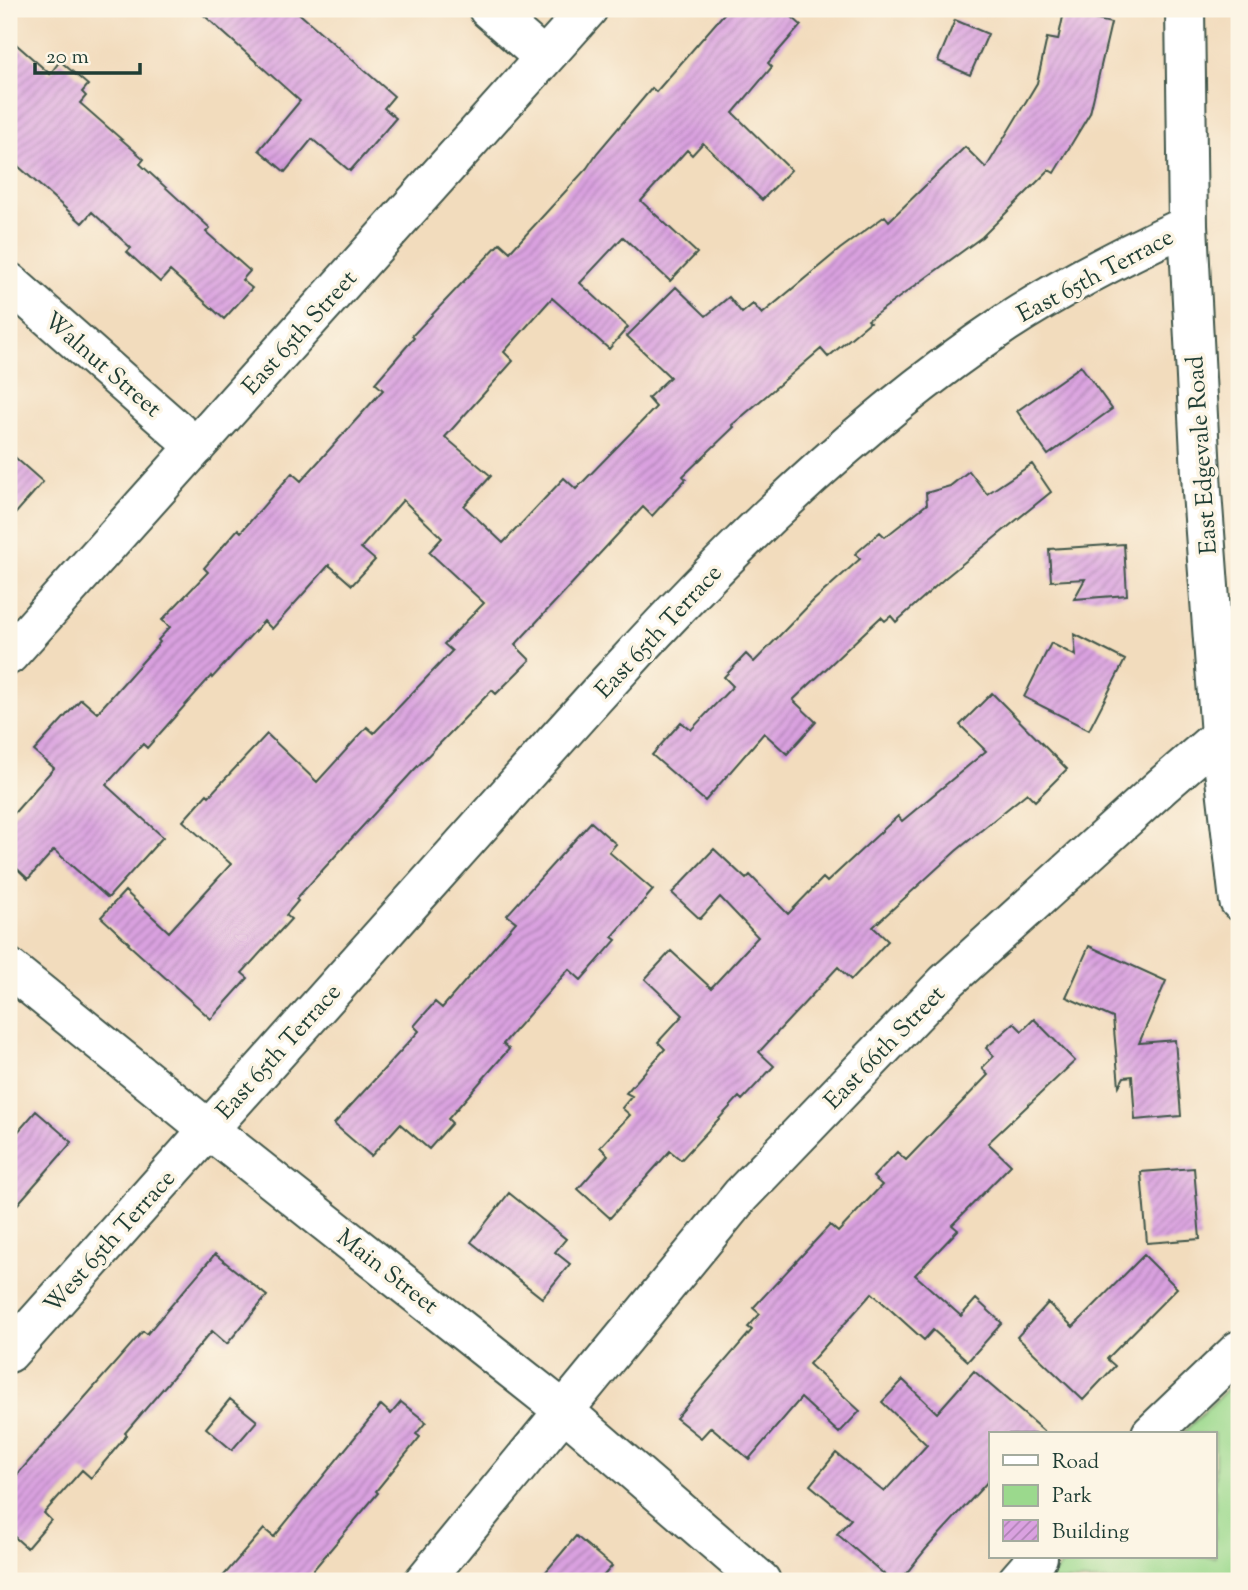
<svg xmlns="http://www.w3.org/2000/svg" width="1248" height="1590" viewBox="0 0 1248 1590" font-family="'Sorts Mill Goudy',serif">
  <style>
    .park { fill: #9bd98d; stroke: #5d8b60; stroke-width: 2 }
    .building { fill: url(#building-hatch) }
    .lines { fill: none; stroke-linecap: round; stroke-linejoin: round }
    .minor-casing { stroke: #3f5549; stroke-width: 42 }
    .minor { stroke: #fff; stroke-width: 38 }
    .labels { text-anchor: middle; stroke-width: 7; stroke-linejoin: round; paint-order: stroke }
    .street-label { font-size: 24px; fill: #1f3d34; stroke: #fcf5e5 }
  </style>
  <defs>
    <pattern id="building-hatch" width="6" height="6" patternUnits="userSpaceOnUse" patternTransform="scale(1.75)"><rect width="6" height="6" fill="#daa1e0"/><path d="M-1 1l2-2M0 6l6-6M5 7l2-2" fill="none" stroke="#b084b6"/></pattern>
  </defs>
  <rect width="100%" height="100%" fill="#fcf5e5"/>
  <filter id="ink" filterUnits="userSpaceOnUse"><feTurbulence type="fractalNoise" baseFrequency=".0143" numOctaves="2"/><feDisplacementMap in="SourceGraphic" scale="14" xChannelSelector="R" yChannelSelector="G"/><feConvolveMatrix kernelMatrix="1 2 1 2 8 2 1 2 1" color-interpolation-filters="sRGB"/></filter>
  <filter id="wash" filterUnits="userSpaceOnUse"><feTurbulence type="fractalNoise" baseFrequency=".00686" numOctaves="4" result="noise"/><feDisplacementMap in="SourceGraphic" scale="28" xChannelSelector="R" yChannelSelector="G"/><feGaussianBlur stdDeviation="1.57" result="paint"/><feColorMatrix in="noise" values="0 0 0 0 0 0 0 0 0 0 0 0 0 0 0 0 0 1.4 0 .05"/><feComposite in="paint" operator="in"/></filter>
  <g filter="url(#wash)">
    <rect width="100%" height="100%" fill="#f2dcbd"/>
    <path class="park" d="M1239,1383v198h-192l22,-24h146v-123h-33l46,-46z"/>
    <g id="blocks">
      <path class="building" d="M197,9h97l100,87 -10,12 12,10 -46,53 -38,-32 -27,33 -26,-22 41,-49z
        M728,9h55l18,16 -33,38 4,4 -39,46 58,57 -29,30 -59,-57 -11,12 -5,-5 -46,51 56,52 -27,28 -47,-44 -43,46 48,44 -19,22 -57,-51 -48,54 9,9 -68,76 46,39 -27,30 39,37 61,-65 12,11 80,-82 -8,-9 22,-21 -43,-41 49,-49 30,29 23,-19 13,16 11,-9 9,10 78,-65 45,-33 4,5 76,-74 21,21 51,-85 10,-45 11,2 6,-28 47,11 -21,90 -36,60 -5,-3 -67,67 -114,83 2,2 -42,35 -7,-8 -89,76 2,2 -51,49 3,3 -34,37 -9,-9 -128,138 15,15 -34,34 -4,-4 -78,80 -118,129 2,2 -12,14 5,4 -49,54 6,5 -37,41 -83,-75 1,-1 -28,-26 24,-26 44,41 62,-68 -48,-43 24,-27 2,2 58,-62 50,48 50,-55 7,6 78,-82 -8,-7 40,-41 -55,-51 13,-14 -39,-38 -42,48 14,12 -23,25 -23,-20 -57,64 -8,-8 -52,57 -1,-2 -64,72 -4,-4 -37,41 57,52 -55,61 -54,-48 -26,29 -19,-18v-42l45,-51 -20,-17 47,-52 16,14 63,-71 -2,-2 12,-13 -8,-7 46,-48 -4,-4 34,-39 3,3 51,-59 9,8 82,-91 -8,-7 39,-45 -2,-2 88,-93 10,9 77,-84 10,-15 55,-65 4,4z
        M955,20l33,14 -18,41 -32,-14z
        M9,38l41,36 10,-13 28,24 -6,7 4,4 -6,7 64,56 -4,5 70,64 -4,4 44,39 -8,9 10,8 -28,31 -54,-48 -10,11 -33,-30 4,-4 -39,-36 -10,11 -73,-65z
        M1081,366l31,43 -64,46 -31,-44z
        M9,452l34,30 -34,39z
        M1032,464l19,28 -106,86 -49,44 -5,-6 -6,5 -4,-4 -88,83 23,22 -29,32 -23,-21 -59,68 -53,-46 29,-33 10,8 42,-44 -9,-9 22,-23 8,8 59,-61 47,-42 -5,-5 25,-22 5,5 42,-33 -1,-11 24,-7 19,-15 18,23z
        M1124,544l3,51 -53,4 11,-20 -34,2 -2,-32z
        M1074,634l51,26 -36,70 -65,-33 27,-54 25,13z
        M992,693l75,76 -32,32 -8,-8 -71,58 -83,76 15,14 -37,39 -13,-13 -79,85 15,14 -32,34 -3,-3 -58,63 -11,-9 -60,67 -32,-29 30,-34 -8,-8 30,-32 -8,-7 10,-12 -6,-3 39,-44 -7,-7 25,-27 -38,-36 26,-28 40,37 47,-51 -38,-40 -20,22 -28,-26 42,-44 32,30 4,-4 38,39 35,-36 4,4 71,-66 4,5 84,-70 -26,-26z
        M591,822l25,22 -7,8 44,38 -41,47 4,3 -35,40 -12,-11 -66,75 6,5 -61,70 4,4 -23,26 -29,-25 -29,32 -37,-32 85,-93 -5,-5 21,-24 7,6 74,-86 -9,-7z
        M1089,946l77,35 -27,62 36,-3 6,76 -46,4 -3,-44 -8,1 -5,9 -6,-68 -47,-21z
        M1034,1019l41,42 -87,82 23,22 -59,60 6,5 -43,45 46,41 15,-17 26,24 -34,38 -35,-31 -9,10 -52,-47 -63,71 51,47 -21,22 -38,-35 -52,61 -38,-32 -10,11 -25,-20 76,-88 -4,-3 12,-13 -7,-6 77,-83 8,7 44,-47 -9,-8 24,-25 9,8 82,-85 -6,-7 12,-12 -8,-8 28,-25 8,8z
        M36,1111l36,31 -63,72v-72z
        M1194,1168l6,71 -53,4 -6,-71z
        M509,1193l57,46 -11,13 15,12 -28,34 -71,-56z
        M215,1254l52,42 -40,48 -15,-13 -87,102 2,2 -36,43 -9,-8 -38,43 7,7 -24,28 -18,-16v-48l134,-153 4,3z
        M1144,1255l33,33 -70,71 8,7 -32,34 -66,-63 31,-34 25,24z
        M974,1371l73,63h-56v44l-65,71 -26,32h-8l-55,-47 14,-15 -41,-34 26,-32 48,39 43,-47 -45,-43 21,-22 34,33z
        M230,1399l27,22 -25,29 -26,-22z
        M401,1402l25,20 -10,12 4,3 -44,54 2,2 -74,88h-85l45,-52 10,8 107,-132 10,9z
        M576,1536l36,30 -13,15h-61z"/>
    </g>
  </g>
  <g filter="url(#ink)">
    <use href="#blocks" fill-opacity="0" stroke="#3f5549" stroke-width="2"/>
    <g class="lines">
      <g class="minor-casing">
        <path id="minor" d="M488,9l56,49
          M1185,9l3,216 14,267 18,243 19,166
          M9,282l187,165
          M9,655l579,-646
          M9,968l199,161 355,281 198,171
          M9,1353c150,-168 300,-337 451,-505 168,-188 334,-384 546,-525 58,-38 119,-69 182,-98
          M1151,1434l88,-84
          M424,1581l317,-386 205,-213 216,-196 77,-67
          M1017,1581l21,-24"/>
      </g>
      <use href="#minor" class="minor"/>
    </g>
  </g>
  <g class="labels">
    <g class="street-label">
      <text transform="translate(1095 275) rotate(-28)" y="8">East 65th Terrace</text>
      <text transform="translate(299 332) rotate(-48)" y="8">East 65th Street</text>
      <text transform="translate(103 364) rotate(41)" y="8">Walnut Street</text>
      <text transform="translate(1201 455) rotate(-94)" y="8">East Edgevale Road</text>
      <text transform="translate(658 631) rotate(-47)" y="8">East 65th Terrace</text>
      <text transform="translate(884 1047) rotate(-46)" y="8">East 66th Street</text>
      <text transform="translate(278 1051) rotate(-48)" y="8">East 65th Terrace</text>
      <text transform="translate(109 1241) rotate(-48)" y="8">West 65th Terrace</text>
      <text transform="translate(388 1271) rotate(38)" y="8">Main Street</text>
    </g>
  </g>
  <rect width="1248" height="1590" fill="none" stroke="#fcf5e5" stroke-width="35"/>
  <rect x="989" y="1432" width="228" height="126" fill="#fcf5e5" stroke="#a4ab9e" stroke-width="2"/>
  <rect x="1003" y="1455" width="35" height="10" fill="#ffffff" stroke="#a4ab9e" stroke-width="2"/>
  <text x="1052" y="1468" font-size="21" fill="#1f3d34">Road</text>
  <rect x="1003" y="1485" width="35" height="21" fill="#9bd98d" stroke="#a4ab9e" stroke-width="2"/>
  <text x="1052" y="1502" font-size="21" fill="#1f3d34">Park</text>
  <rect x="1003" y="1520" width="35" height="21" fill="url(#building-hatch)" stroke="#a4ab9e" stroke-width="2"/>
  <text x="1052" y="1538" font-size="21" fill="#1f3d34">Building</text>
  <path d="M35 63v10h105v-10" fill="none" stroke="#1f3d34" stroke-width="3.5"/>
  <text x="46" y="63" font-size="21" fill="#1f3d34" stroke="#fcf5e5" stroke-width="5" paint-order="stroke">20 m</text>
</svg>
